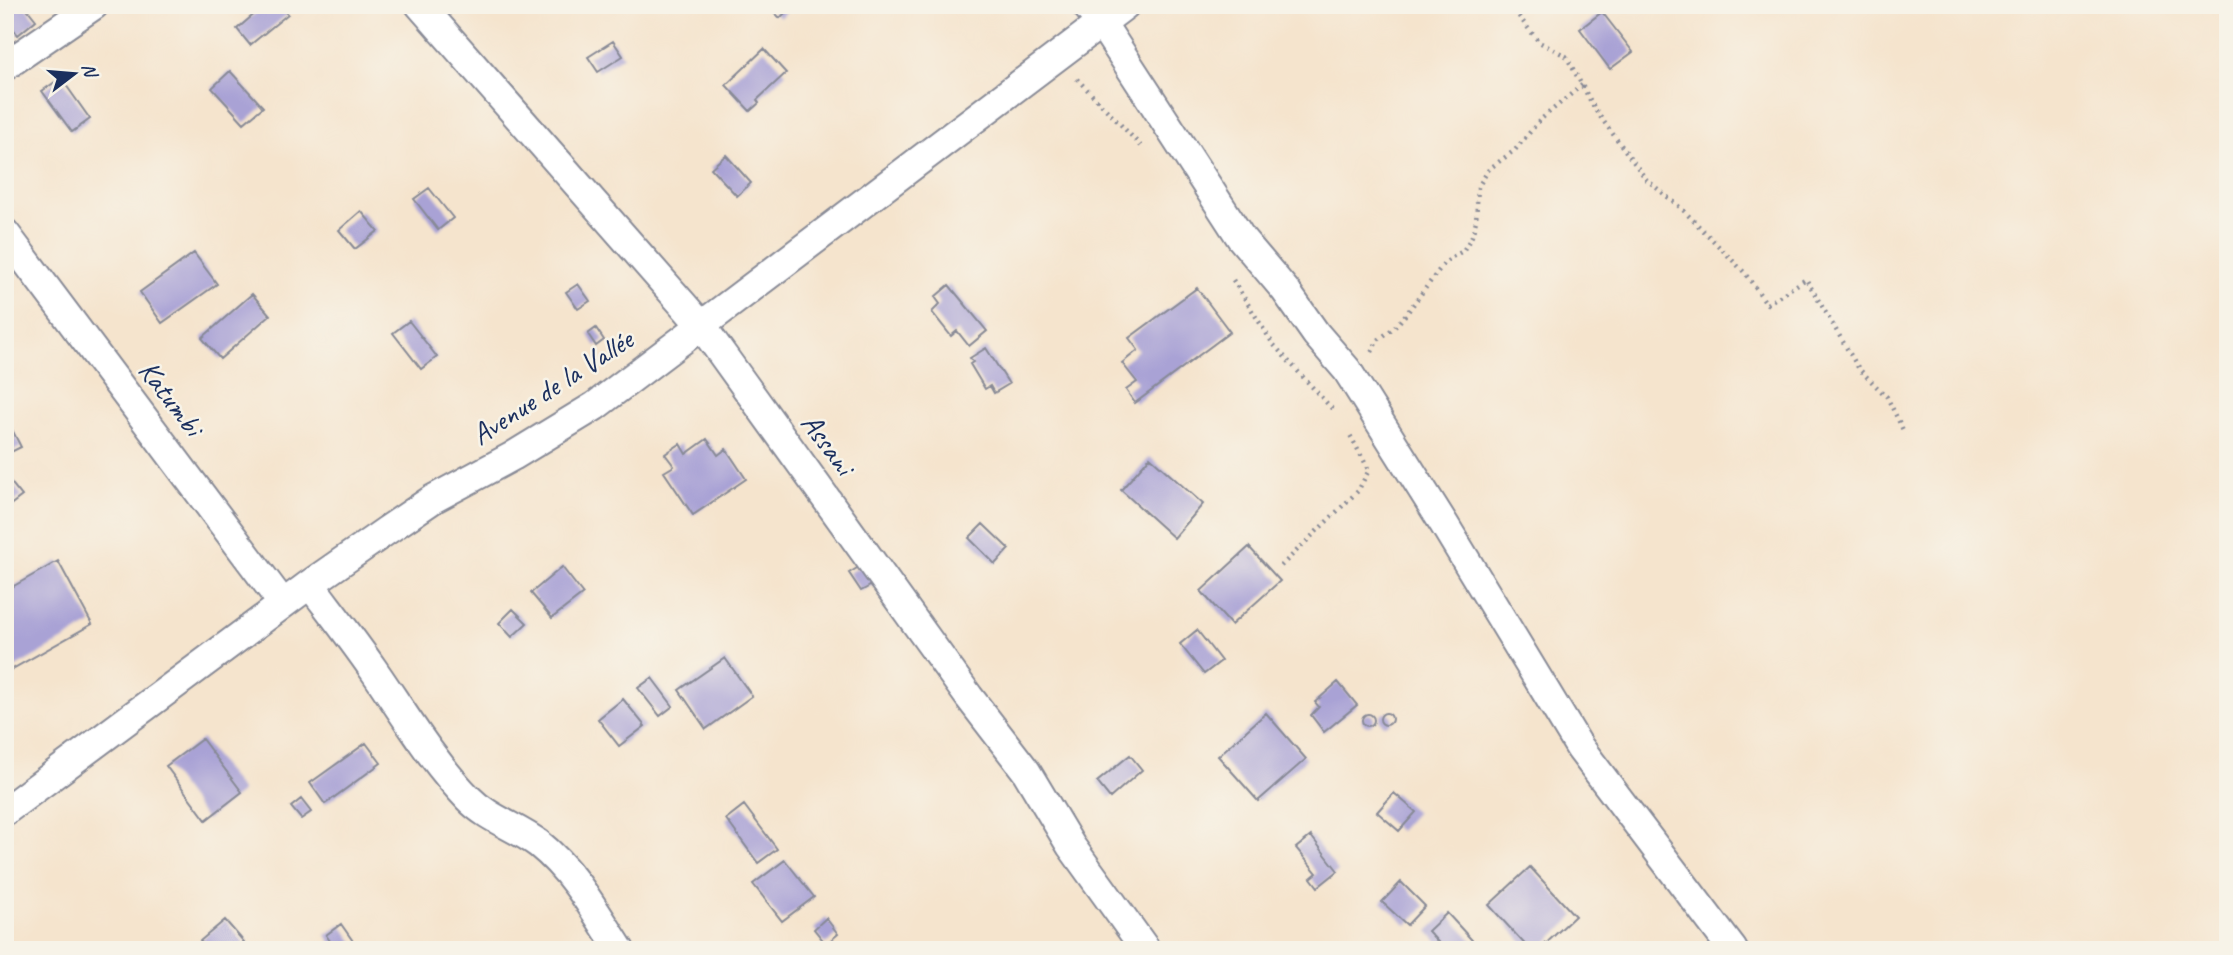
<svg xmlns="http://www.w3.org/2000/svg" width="2233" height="955" viewBox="0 0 2233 955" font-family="Caveat,sans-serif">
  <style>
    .building { fill: #a9a2d5 }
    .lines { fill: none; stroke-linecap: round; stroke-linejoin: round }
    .minor-casing { stroke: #888a96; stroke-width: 32 }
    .path { stroke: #888a96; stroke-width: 4.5; stroke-dasharray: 2 5; stroke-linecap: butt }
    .minor { stroke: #fff; stroke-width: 28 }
    .labels { text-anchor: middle; stroke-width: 5; stroke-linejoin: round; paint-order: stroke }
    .street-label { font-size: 30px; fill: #1b2f5e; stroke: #f7f3e8 }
  </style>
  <rect width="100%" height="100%" fill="#f7f3e8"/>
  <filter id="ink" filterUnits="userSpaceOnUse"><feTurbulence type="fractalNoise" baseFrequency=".0143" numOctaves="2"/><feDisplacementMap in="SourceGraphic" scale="14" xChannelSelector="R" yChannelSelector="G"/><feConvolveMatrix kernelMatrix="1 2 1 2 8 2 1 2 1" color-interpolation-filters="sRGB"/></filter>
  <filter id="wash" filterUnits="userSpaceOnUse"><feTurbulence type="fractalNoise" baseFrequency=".00686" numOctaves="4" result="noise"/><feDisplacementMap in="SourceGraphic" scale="28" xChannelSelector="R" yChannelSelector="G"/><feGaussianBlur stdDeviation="1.57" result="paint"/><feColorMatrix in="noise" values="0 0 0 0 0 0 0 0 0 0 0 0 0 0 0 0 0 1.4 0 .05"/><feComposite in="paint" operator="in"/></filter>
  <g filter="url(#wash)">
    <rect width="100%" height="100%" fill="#f5e4cd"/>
    <g id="blocks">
      <path class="building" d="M5,5h19l12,15 -18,15 -13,-17z
        M265,5h15l8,9 -38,31 -13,-16z
        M767,5h26l-13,13z
        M1602,12l31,40 -23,17 -30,-40z
        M613,41l10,15 -25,16 -10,-15z
        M764,49l22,24 -29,27 2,3 -9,8 -24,-26z
        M230,71l33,36 -19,16 -32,-35z
        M61,78l29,41 -18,13 -30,-41z
        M726,155l25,28 -14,13 -26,-28z
        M429,188l24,30 -15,12 -24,-31z
        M361,211l17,20 -23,18 -16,-19z
        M194,253l23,31 -55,39 -22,-31z
        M578,284l12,17 -12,8 -12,-17z
        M949,285l38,46 -18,15 -12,-15 -6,5 -19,-24 8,-8 -5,-7z
        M1197,288l33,44 -95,71 -9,-13 11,-8 -15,-19 16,-13 -9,-12z
        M252,294l18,21 -50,44 -18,-21z
        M409,321l28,36 -16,12 -28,-36z
        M596,328l8,12 -8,6 -8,-12z
        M986,348l23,36 -15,9 -4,-7 -5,3 -15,-25 3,-2 -3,-4z
        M5,416l16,31 -16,8z
        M707,439l11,16 8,-6 20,30 -53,36 -29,-43 10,-6 -9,-12 15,-10 6,10z
        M1150,457l53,47 -29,34 -53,-48z
        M5,475l17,21 -17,13z
        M983,524l26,25 -14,15 -26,-26z
        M1249,547l31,34 -49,44 -30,-34z
        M58,561l34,63 -85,48 -2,-81z
        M867,562l12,19 -18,10 -12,-18z
        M562,567l21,27 -31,24 -21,-25z
        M513,609l14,14 -15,14 -13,-14z
        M1197,630l24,31 -17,13 -24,-30z
        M725,658l27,38 -46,33 -27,-39z
        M652,678l21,28 -13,10 -22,-28z
        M1338,682l19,23 -33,27 -13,-17 8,-8 -4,-5z
        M623,699l22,27 -26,20 -21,-27z
        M1266,713l40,46 -48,42 -40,-45z
        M1380 719a6 6 0 1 1 12 0a6 6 0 1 1-12 0Z
        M1362 720a6 6 0 1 1 12 0a6 6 0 1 1-12 0Z
        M202,739l40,53 -36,28 -40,-54z
        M366,743l15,20 -56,41 -15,-21z
        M1130,755l12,15 -32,28 -13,-16z
        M1394,793l22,19 -17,19 -22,-19z
        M301,799l10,13 -10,7 -10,-12z
        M744,805l33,44 -19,14 -32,-44z
        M1311,836l27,35 -20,16 -7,-9 6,-5 -21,-25z
        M785,860l29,37 -32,24 -29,-37z
        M1530,867l45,49 -36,34h-9l-41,-45z
        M1401,882l24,24 -18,19 -25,-23z
        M1447,913l34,37h-36l-17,-19z
        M826,918l12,16 -12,10 -12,-15z
        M225,920l19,22 -8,8h-28l-8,-9z
        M341,924l14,20 -9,6h-10l-10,-15z"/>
    </g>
  </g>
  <g filter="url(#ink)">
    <use href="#blocks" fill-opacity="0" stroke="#888a96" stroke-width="2"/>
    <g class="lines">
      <g class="minor-casing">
        <path id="minor" d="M420,5l281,320 268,372 57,74 45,75 75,104
          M1086,5l16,19 139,214 44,52 31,44 31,36 97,154 136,224 153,202
          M5,66l89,-61
          M5,233l278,371
          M310,584c21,28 43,56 63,85 30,43 58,91 95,129 20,21 49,29 71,46 35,28 57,69 81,106
          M5,811l305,-227 76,-53 47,-32 80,-43 82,-50 530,-401"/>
      </g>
      <path class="path" d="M1510,5l29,37 27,14 30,55 50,68 36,30 62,63 23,32 39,-25 53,90 28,28 17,35
        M1077,79l64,67
        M1233,280l40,64 61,67
        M1372,352l5,-11 18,-14 12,-14 35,-47 10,-9 11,-6 9,-15 4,-15 2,-34 11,-18 26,-19 25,-30 42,-35
        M1281,566l77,-75 11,-21 -19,-35"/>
      <use href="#minor" class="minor"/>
    </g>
  </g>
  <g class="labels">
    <g class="street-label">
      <text transform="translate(552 387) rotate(-33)" y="10">Avenue de la Vallée</text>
      <text transform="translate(171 398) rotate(53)" y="10">Katumbi</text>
      <text transform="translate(828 444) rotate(54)" y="10">Assani</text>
    </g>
  </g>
  <rect width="2233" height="955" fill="none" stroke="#f7f3e8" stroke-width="28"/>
  <g transform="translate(74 74) rotate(74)" stroke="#f7f3e8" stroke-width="5" paint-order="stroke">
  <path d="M0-5L12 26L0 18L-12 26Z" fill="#1b2f5e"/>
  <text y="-10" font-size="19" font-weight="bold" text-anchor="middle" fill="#1b2f5e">N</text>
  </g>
</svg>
